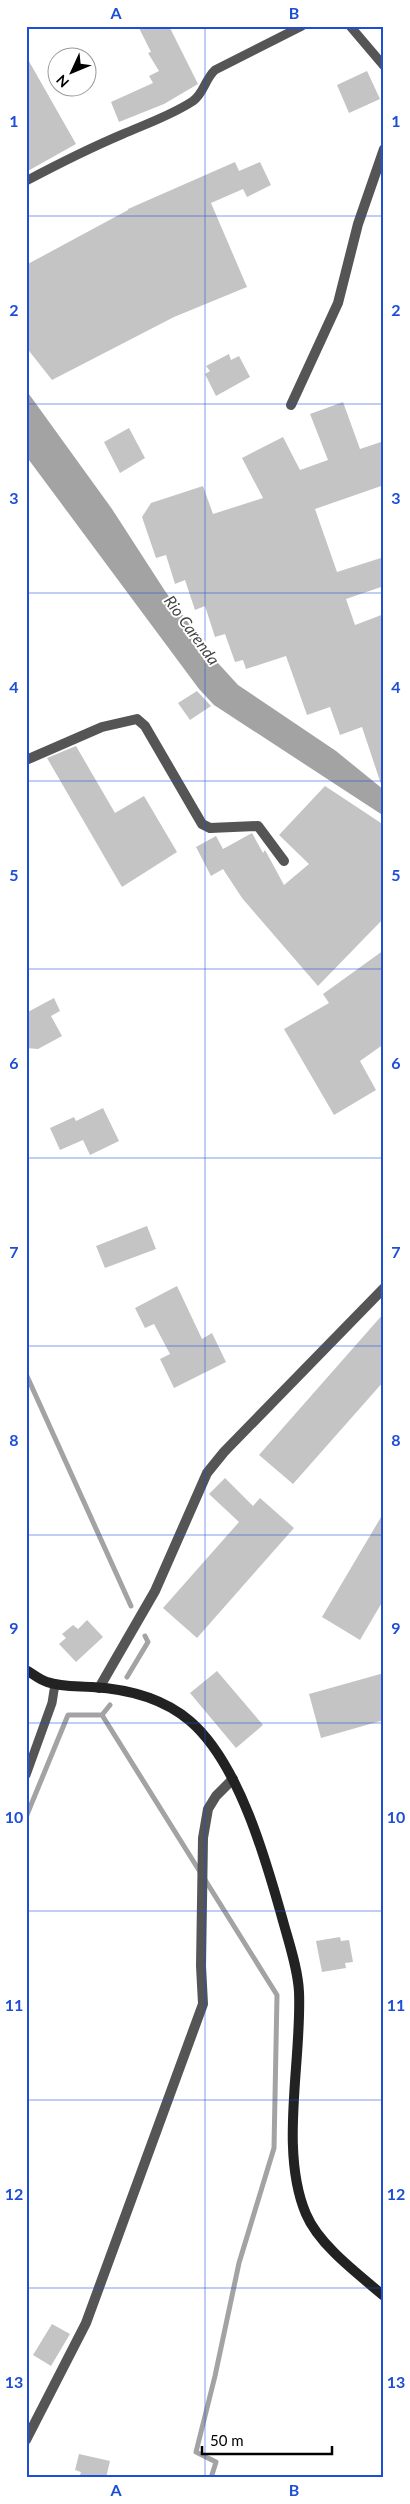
<svg xmlns="http://www.w3.org/2000/svg" width="410" height="2504" viewBox="0 0 410 2504" font-family="Lato,sans-serif">
  <style>
    .water { fill: #a3a3a3 }
    .lines { fill: none; stroke-linecap: round; stroke-linejoin: round }
    .stream { stroke: #a3a3a3; stroke-width: 5 }
    .building { fill: #c4c4c4 }
    .lane { stroke: #555; stroke-width: 9 }
    .street { stroke: #555; stroke-width: 10 }
    .secondary { stroke: #222; stroke-width: 10 }
    .grid { fill: none; stroke: #1d4ed8; stroke-width: 1; stroke-opacity: 0.55 }
    .labels { text-anchor: middle; stroke-width: 4; stroke-linejoin: round; paint-order: stroke }
    .water-label { font-size: 16px; font-style: italic; fill: #444; stroke: #fff }
    .neatline { fill: none; stroke: #1d4ed8; stroke-width: 2 }
    .grid-label { font-size: 16px; text-anchor: middle; font-weight: bold; fill: #1d4ed8 }
  </style>
  <rect width="100%" height="100%" fill="#fff"/>
  <path class="water" d="M26,390l86,119 53,82 52,71 21,23 98,66 48,39v26l-170,-111 -15,-16 -173,-233z"/>
  <g class="lines">
    <path class="stream" d="M26,1374l105,232
      M127,1677l21,-35 -3,-6
      M102,1715l175,280 -3,153 -35,115 -24,113 -19,76 20,10 -5,16
      M102,1715l8,-10
      M26,1817l42,-102h34"/>
  </g>
  <path class="building" d="M138,26h31l29,58 -34,20 -45,18 -8,-20 42,-19 -4,-7 10,-5 -11,-18 3,-1z
    M26,56l50,88 -50,28z
    M367,71l13,28 -31,14 -12,-28z
    M235,162l4,9 21,-9 11,23 -24,12 -4,-8 -32,14 36,84 -73,30 -122,63 -26,-33v-82l102,-55v-1z
    M229,354l2,6 8,-4 11,21 -34,19 -11,-22 5,-3 -4,-5z
    M343,402l17,47 24,-8v44l-69,24 22,63 47,-15v29l-38,13 9,26 29,-11v169l-3,1 -19,-57 -22,8 -10,-28 -23,8 -21,-59 -40,13 -3,-9 -8,2 -10,-28 -10,3 -10,-31 -10,4 -10,-30 -10,4 -9,-29 -10,3 -14,-41 9,-14 52,-17 10,28 50,-16 -21,-40 41,-21 17,33 28,-10 -18,-46z
    M129,428l16,30 -25,15 -16,-31z
    M197,691l14,15 -21,14 -12,-17z
    M76,746l39,67 29,-17 33,56 -55,35 -75,-129z
    M325,786l59,39v93l-66,68 -76,-88 -19,-29 -12,7 -15,-29 20,-11 7,13 29,-16 11,20 2,-3 19,35 25,-21 -30,-29z
    M384,950v94l-24,17 16,29 -42,25 -50,-86 45,-26 -6,-9z
    M54,998l6,13 -9,5 11,20 -24,13 -12,-1v-35z
    M103,1108l16,33 -29,14 -7,-15 -23,10 -10,-22 24,-11 2,4z
    M147,1226l9,23 -51,19 -9,-22z
    M177,1286l25,53 10,-6 14,29 -52,26 -14,-29 10,-5 -16,-30 -9,4 -10,-20z
    M384,1313v68l-91,103 -34,-29z
    M225,1478l28,28 7,-8 34,30 -97,110 -34,-30 76,-86 -30,-28z
    M384,1512v87l-24,41 -38,-23z
    M87,1620l16,17 -27,25 -17,-18 7,-6 -4,-4 11,-9 5,4z
    M217,1671l46,54 -27,23 -46,-55z
    M384,1673v47l-63,18 -12,-44z
    M340,1937l1,4 8,-1 4,22 -8,1 1,5 -24,4 -6,-31z
    M52,2324l18,10 -19,32 -18,-11z
    M79,2454l31,7 -4,17h-27l2,-6 -6,-2z"/>
  <g class="lines">
    <path class="lane" d="M350,26l34,40
      M26,181c32,-17 64,-33 97,-47 23,-10 49,-19 70,-33 11,-8 12,-22 22,-31l87,-44
      M26,1775l26,-72 3,-19"/>
    <path class="street" d="M291,405l47,-102 20,-79 26,-75
      M26,760l76,-33 35,-8 8,7 57,98 8,4 48,-2 26,35
      M99,1688l56,-97 52,-118 17,-21 160,-164
      M26,2440l60,-117 117,-319 -2,-38 2,-128 5,-29 8,-13 17,-17"/>
    <path class="secondary" d="M26,1670c7,4 14,10 21,12 14,5 30,4 45,5 35,2 70,10 98,34 49,42 76,139 93,200 6,22 15,48 16,71 3,68 -20,159 7,222 13,31 52,60 78,82"/>
  </g>
  <path class="grid" d="M205,26v2452M26,216h358M26,404h358M26,593h358M26,781h358M26,969h358M26,1158h358M26,1346h358M26,1535h358M26,1723h358M26,1911h358M26,2100h358M26,2288h358"/>
  <g class="labels">
    <g class="water-label">
      <text transform="translate(192 630) rotate(54)" y="6">Rio Carenda</text>
    </g>
  </g>
  <rect width="410" height="2504" fill="none" stroke="#ffffff" stroke-width="55"/>
  <g transform="translate(72 72) rotate(226)"><circle r="24" fill="#ffffff" stroke="#999999"/>
  <path d="M0-4L9 19L0 12L-9 19Z" fill="#000000"/>
  <text y="-8" font-size="14" font-weight="bold" text-anchor="middle" fill="#000000">N</text>
  </g>
  <path d="M202 2446v8h130v-8" fill="none" stroke="#000000" stroke-width="2.5"/>
  <text x="210" y="2446" font-size="15" fill="#000000" stroke="#ffffff" stroke-width="4" paint-order="stroke">50 m</text>
  <rect x="28" y="28" width="354" height="2448" class="neatline"/>
  <g class="grid-label">
    <text x="116" y="19">A</text>
    <text x="294" y="19">B</text>
    <text x="14" y="127">1</text>
    <text x="396" y="127">1</text>
    <text x="14" y="316">2</text>
    <text x="396" y="316">2</text>
    <text x="14" y="504">3</text>
    <text x="396" y="504">3</text>
    <text x="14" y="693">4</text>
    <text x="396" y="693">4</text>
    <text x="14" y="881">5</text>
    <text x="396" y="881">5</text>
    <text x="14" y="1069">6</text>
    <text x="396" y="1069">6</text>
    <text x="14" y="1258">7</text>
    <text x="396" y="1258">7</text>
    <text x="14" y="1446">8</text>
    <text x="396" y="1446">8</text>
    <text x="14" y="1634">9</text>
    <text x="396" y="1634">9</text>
    <text x="14" y="1823">10</text>
    <text x="396" y="1823">10</text>
    <text x="14" y="2011">11</text>
    <text x="396" y="2011">11</text>
    <text x="14" y="2200">12</text>
    <text x="396" y="2200">12</text>
    <text x="14" y="2388">13</text>
    <text x="396" y="2388">13</text>
    <text x="116" y="2496">A</text>
    <text x="294" y="2496">B</text>
  </g>
</svg>
